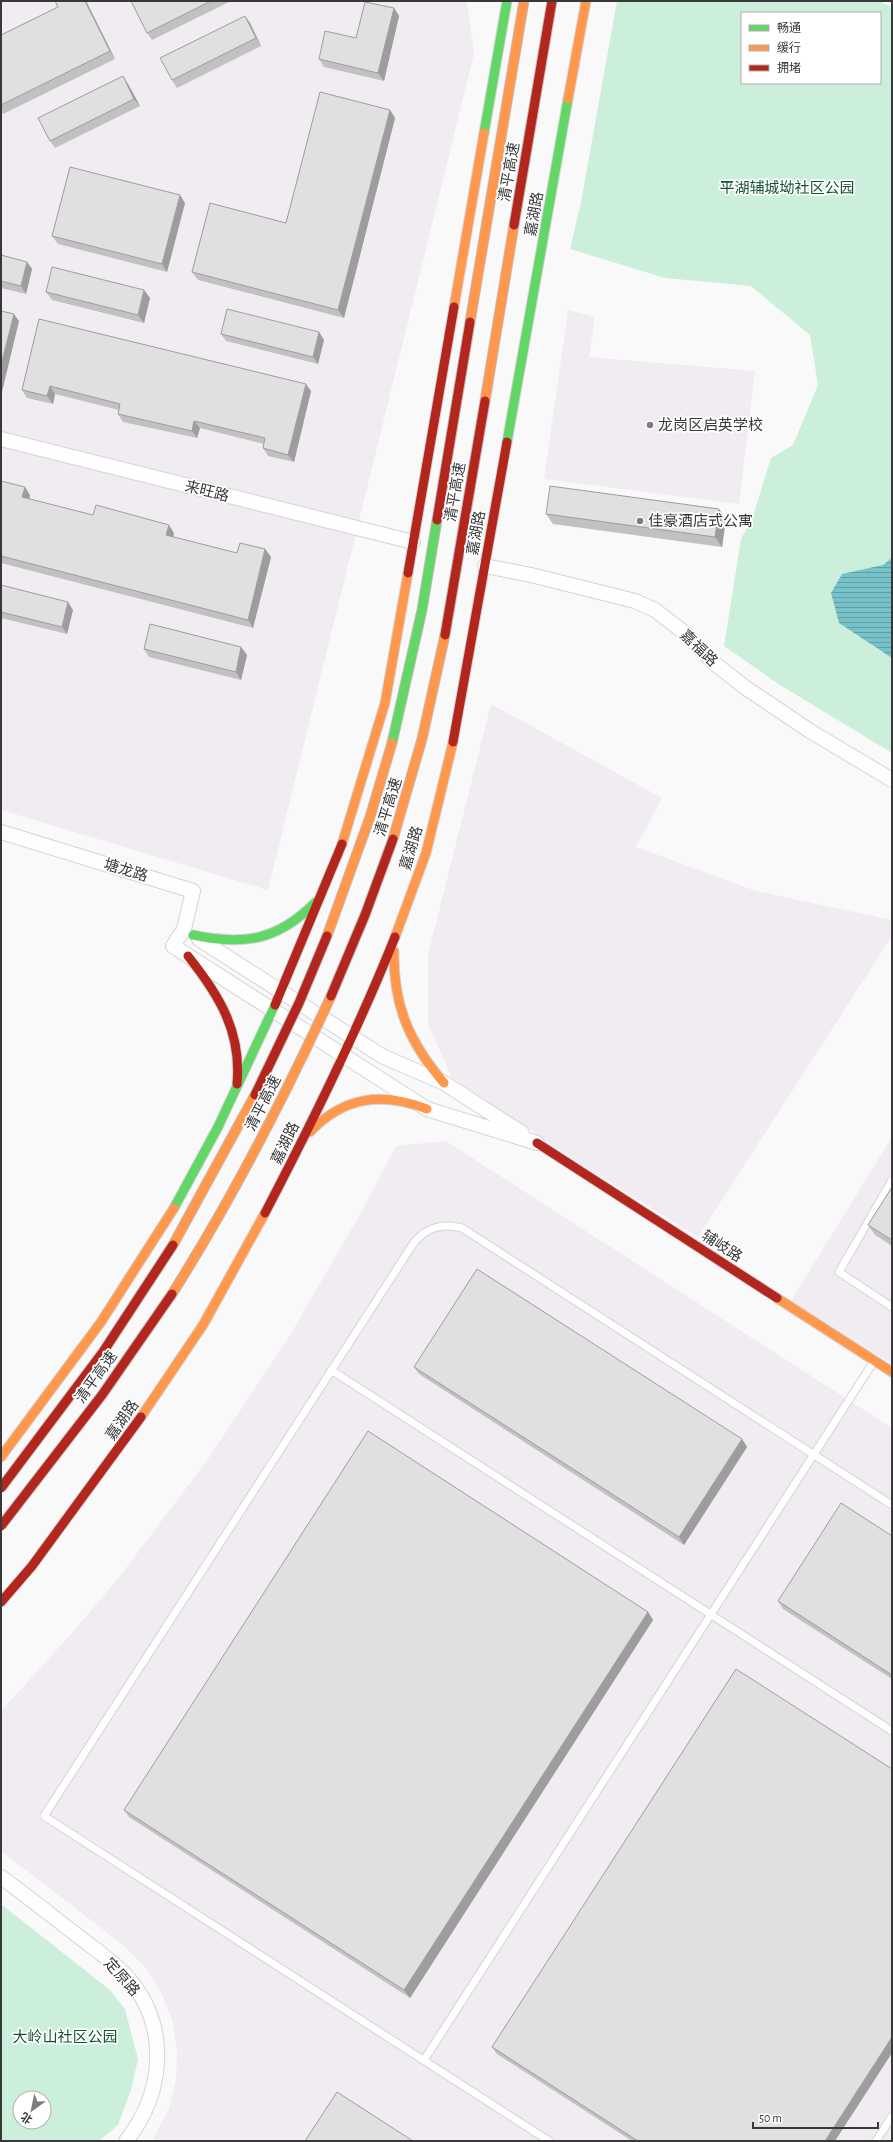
<svg xmlns="http://www.w3.org/2000/svg" width="893" height="2142" viewBox="0 0 893 2142" font-family="'Alegreya Sans','Noto Sans SC',sans-serif">
  <style>
    .built { fill: #f0ecf2 }
    .park { fill: #ccefdb; fill-rule: evenodd }
    .water { fill: url(#water-rules) }
    .lines { fill: none; stroke-linecap: round; stroke-linejoin: round }
    .lane-casing { stroke: #d4d4d4; stroke-width: 9 }
    .street-casing { stroke: #d4d4d4; stroke-width: 16 }
    .fast-casing { stroke: #d4d4d4; stroke-width: 11 }
    .slow-casing { stroke: #d4d4d4; stroke-width: 11 }
    .jam-casing { stroke: #d4d4d4; stroke-width: 11 }
    .lane { stroke: #fefefe; stroke-width: 7 }
    .street { stroke: #fefefe; stroke-width: 14 }
    .fast { stroke: #63d668; stroke-width: 9 }
    .slow { stroke: #ff974d; stroke-width: 9 }
    .jam { stroke: #b3261e; stroke-width: 9 }
    .fast-bridge-casing { stroke: #c6bbb8; stroke-width: 11; stroke-linecap: butt }
    .slow-bridge-casing { stroke: #c6bbb8; stroke-width: 11; stroke-linecap: butt }
    .jam-bridge-casing { stroke: #c6bbb8; stroke-width: 11; stroke-linecap: butt }
    .fast-bridge { stroke: #63d668; stroke-width: 9 }
    .slow-bridge { stroke: #ff974d; stroke-width: 9 }
    .jam-bridge { stroke: #b3261e; stroke-width: 9 }
    .wall { fill: #c2c1c1 }
    .shaded-wall { fill: #9e9d9d }
    .building { fill: #e1e0e0; stroke: #9e9d9d }
    .poi-dot { fill: #7d7c7d; stroke: #fff; stroke-width: 1.5 }
    .labels { text-anchor: middle; stroke-width: 3.5; stroke-linejoin: round; paint-order: stroke }
    .street-label { font-size: 15px; fill: #393839; stroke: #fff }
    .park-label { font-size: 15px; fill: #165136; stroke: #fff }
    .poi-label { font-size: 15px; fill: #393839; stroke: #fff; text-anchor: start }
  </style>
  <defs>
    <pattern id="water-rules" width="6" height="5" patternUnits="userSpaceOnUse"><rect width="6" height="5" fill="#77c2c9"/><path d="M0 2.5h6" fill="none" stroke="#639fa4"/></pattern>
  </defs>
  <rect width="100%" height="100%" fill="#faf9fa"/>
  <path class="built" d="M1,1h466l7,53 -206,836 -267,-80z
    M568,310l27,7 -6,40 166,14 -16,133 -195,-25z
    M491,704l171,94 -26,49 120,44 136,29v16l-194,301 -116,-72 -130,-87 -24,-54v-69z
    M892,1137v227l-101,-63z
    M446,1141l446,287v713h-740l17,-32 7,-29 1,-30 -5,-30 -11,-28 -16,-25 -22,-22 -122,-94v-140l72,-79 47,-56 88,-117 81,-122 73,-126 34,-65z"/>
  <path class="park" d="M617,1h263l12,7v745l-112,-68 -56,-39 17,-107 11,-20 19,-61 22,-13 25,-60 -8,-50 -59,-49 -86,-8 -95,-29 11,-47zM742,13h138v70h-138z
    M1,1904l109,86 15,19 13,50 -7,31 -13,35 -19,16h-98zM20,2098h24v24h-24z"/>
  <path class="water" d="M892,558v100l-53,-35 -8,-30 11,-19 41,-9z"/>
  <g class="lines">
    <g class="lane-casing">
      <path id="lane" d="M892,1180l-53,92 53,35
        M331,1370l561,361
        M424,2060l450,-699
        M549,2141l-505,-325 369,-572c13,-17 29,-21 49,-16l430,277
        M876,2141l16,-25"/>
    </g>
    <g class="street-casing">
      <path id="street" d="M1,439l412,103
        M485,566l46,9 104,26 20,9 31,24 28,29 32,25 64,43 82,49
        M1,832l192,59 -9,38 -11,17 254,163 110,34
        M199,939l183,117 62,27 78,50
        M1,1877c26,19 51,39 77,59 17,13 36,26 51,43 41,49 35,114 -3,162"/>
    </g>
    <g class="fast-casing">
      <path id="fast" d="M484,133l23,-132
        M507,442l61,-343
        M193,935c52,11 85,5 123,-33
        M174,1208l44,-81 57,-122"/>
    </g>
    <g class="slow-casing">
      <path id="slow" d="M568,99l18,-98
        M454,307l30,-174
        M342,844l43,-141 23,-130
        M395,937l31,-84 27,-111
        M394,951c-1,54 15,91 50,132
        M310,1132c34,-36 72,-40 117,-23
        M777,1298l115,74
        M141,1417l62,-92 62,-112
        M1,1457l100,-135 73,-114"/>
    </g>
    <g class="jam-casing">
      <path id="jam" d="M408,573l46,-266
        M453,742l54,-300
        M188,956c31,39 54,76 49,128
        M275,1005l67,-161
        M537,1143l240,155
        M265,1213c47,-90 92,-181 130,-276
        M1,1602l31,-36 109,-149"/>
    </g>
    <use href="#lane" class="lane"/>
    <use href="#street" class="street"/>
    <use href="#fast" class="fast"/>
    <use href="#slow" class="slow"/>
    <use href="#jam" class="jam"/>
    <g class="fast-bridge-casing">
      <path id="fast-bridge" d="M392,743l30,-133 15,-90"/>
    </g>
    <g class="slow-bridge-casing">
      <path id="slow-bridge" d="M470,322l54,-321
        M485,401l29,-176
        M393,839l29,-100 23,-104
        M327,936l43,-119 22,-74
        M173,1245l82,-150
        M172,1294c60,-95 112,-196 159,-298"/>
    </g>
    <g class="jam-bridge-casing">
      <path id="jam-bridge" d="M514,225l38,-224
        M437,520l33,-198
        M445,635l40,-234
        M331,996l34,-81 28,-76
        M255,1095l44,-92 28,-67
        M1,1488l102,-136 70,-107
        M1,1526l101,-131 70,-101"/>
    </g>
    <use href="#fast-bridge" class="fast-bridge"/>
    <use href="#slow-bridge" class="slow-bridge"/>
    <use href="#jam-bridge" class="jam-bridge"/>
  </g>
  <path class="wall" d="M86,1l29,58 -112,55 -2,-2v-77z
    M131,1h100l-79,39 -5,-7z
    M394,8l5,8 -15,65 -60,-14 -5,-8 37,-21z
    M250,23l11,23 -84,42 -5,-8z
    M128,84l12,22 -85,42 -5,-7z
    M390,110l5,8 -51,200 -146,-38 -6,-8 94,-49z
    M185,203l-18,69 -109,-28 -6,-8z
    M1,255l26,7 5,7 -6,25 -25,-6z
    M144,290l6,8 -6,25 -92,-23 -6,-8z
    M39,319l272,72 -17,71 -26,-6 -5,-8 1,-4 -64,-16 -3,10 -74,-16 -5,-8 1,-4 -64,-16 -2,10 -26,-6 -5,-8z
    M319,332l5,8 -6,24 -92,-23 -5,-7z
    M1,481l29,14 -1,4 64,16 81,18 -1,4 64,16 28,-4 6,8 -18,71 -252,-65z
    M546,514l180,5 -4,28 -169,-23z
    M1,585l72,25 -6,24 -66,-16z
    M241,647l6,8 -6,25 -92,-23 -5,-8z
    M892,1187v59l-17,-11 -7,-10z
    M414,1367l328,72 5,8 -63,98 -265,-171z
    M892,1536v143l-109,-70 -5,-8z
    M648,1612l5,8 -243,378 -281,-181 -5,-7z
    M492,2047l343,94h-203l-135,-87z"/>
  <path class="shaded-wall" d="M85,1h1l29,58 -5,-8z
    M394,8l5,8 -15,65 -6,-8z
    M245,16l5,7 11,23 -5,-8z
    M123,76l5,8 12,22 -6,-7z
    M390,110l5,8 -51,200 -6,-8z
    M180,195l5,8 -18,69 -5,-8z
    M27,262l5,7 -6,25 -5,-8z
    M144,290l6,8 -6,25 -6,-8z
    M14,314l5,7 -17,71 -1,-1v-26z
    M319,332l5,8 -6,24 -5,-7z
    M306,384l5,7 -17,71 -6,-7z
    M50,386l5,8 -2,10 -6,-8z
    M194,421l6,7 -3,10 -5,-7z
    M25,487l5,8 -2,10 -6,-8z
    M719,509l7,10 -4,28 -7,-10z
    M169,525l5,8 -2,10 -6,-8z
    M265,549l6,8 -18,71 -5,-8z
    M68,602l5,8 -6,24 -5,-7z
    M241,647l6,8 -6,25 -5,-8z
    M742,1439l5,8 -63,98 -5,-8z
    M648,1612l5,8 -243,378 -6,-8z
    M892,2037v16l-57,88h-10z"/>
  <path class="building" d="M55,1h30l25,50 -109,54v-70l57,-28z
    M131,1h80l-64,32z
    M365,2l29,6 -16,65 -59,-14 6,-28 31,7z
    M245,16l11,22 -84,42 -12,-22z
    M123,76l11,23 -84,42 -12,-23z
    M320,92l70,18 -52,200 -146,-38 18,-69 76,20z
    M70,167l110,28 -18,69 -110,-28z
    M1,255l26,7 -6,24 -20,-5z
    M52,267l92,23 -6,25 -92,-23z
    M227,309l92,23 -6,25 -92,-23z
    M1,311l13,3 -13,51z
    M39,319l267,65 -18,71 -25,-7 2,-10 -71,-17 -2,10 -74,-17 2,-10 -70,-18 -3,10 -25,-6z
    M1,481l24,6 -3,10 71,18 3,-10 73,20 -3,10 71,18 3,-10 25,6 -17,71 -247,-64z
    M550,486l169,23 -4,28 -169,-23z
    M1,585l67,17 -6,25 -61,-15z
    M150,624l91,23 -5,25 -92,-23z
    M892,1187v53l-24,-15z
    M477,1269l265,170 -63,98 -265,-170z
    M368,1431l280,181 -244,378 -280,-180z
    M841,1503l51,33v139l-114,-74z
    M736,1669l156,100v268l-67,104h-187l-146,-94z
    M337,2092l76,49h-108z"/>
  <g class="poi-dot">
    <circle cx="650" cy="425" r="4"/>
    <circle cx="640" cy="521" r="4"/>
  </g>
  <g class="labels">
    <g class="street-label">
      <text transform="translate(509 172) rotate(-80)" y="5">清平高速</text>
      <text transform="translate(534 214) rotate(-80)" y="5">嘉湖路</text>
      <text transform="translate(207 491) rotate(14)" y="5">来旺路</text>
      <text transform="translate(455 492) rotate(-80)" y="5">清平高速</text>
      <text transform="translate(476 533) rotate(-80)" y="5">嘉湖路</text>
      <text transform="translate(699 648) rotate(44)" y="5">嘉福路</text>
      <text transform="translate(388 807) rotate(-73)" y="5">清平高速</text>
      <text transform="translate(411 848) rotate(-73)" y="5">嘉湖路</text>
      <text transform="translate(126 870) rotate(17)" y="5">塘龙路</text>
      <text transform="translate(263 1103) rotate(-63)" y="5">清平高速</text>
      <text transform="translate(285 1143) rotate(-64)" y="5">嘉湖路</text>
      <text transform="translate(722 1246) rotate(33)" y="5">辅岐路</text>
      <text transform="translate(96 1377) rotate(-54)" y="5">清平高速</text>
      <text transform="translate(122 1420) rotate(-55)" y="5">嘉湖路</text>
      <text transform="translate(122 1977) rotate(48)" y="5">定原路</text>
    </g>
    <g class="park-label">
      <text x="787" y="193">平湖辅城坳社区公园</text>
      <text x="65" y="2042">大岭山社区公园</text>
    </g>
    <g class="poi-label">
      <text x="658" y="430">龙岗区启英学校</text>
      <text x="648" y="526">佳豪酒店式公寓</text>
    </g>
  </g>
  <rect width="893" height="2142" fill="none" stroke="#393839" stroke-width="4"/>
  <rect x="741" y="12" width="140" height="72" fill="#ffffff" stroke="#b0afb0"/>
  <rect x="749" y="25" width="20" height="6" fill="#63d668" stroke="#b0afb0"/>
  <text x="777" y="32" font-size="12" fill="#393839">畅通</text>
  <rect x="749" y="45" width="20" height="6" fill="#ff974d" stroke="#b0afb0"/>
  <text x="777" y="52" font-size="12" fill="#393839">缓行</text>
  <rect x="749" y="65" width="20" height="6" fill="#b3261e" stroke="#b0afb0"/>
  <text x="777" y="72" font-size="12" fill="#393839">拥堵</text>
  <g transform="translate(32 2110) rotate(213)"><circle r="19" fill="#ffffff" stroke="#b0afb0"/>
  <path d="M0-3L7 15L0 10L-7 15Z" fill="#7d7c7d"/>
  <text y="-6" font-size="11" font-weight="bold" text-anchor="middle" fill="#393839">北</text>
  </g>
  <path d="M753 2122v6h125v-6" fill="none" stroke="#393839" stroke-width="2"/>
  <text x="759" y="2122" font-size="12" fill="#393839" stroke="#ffffff" stroke-width="3" paint-order="stroke">50 m</text>
</svg>
